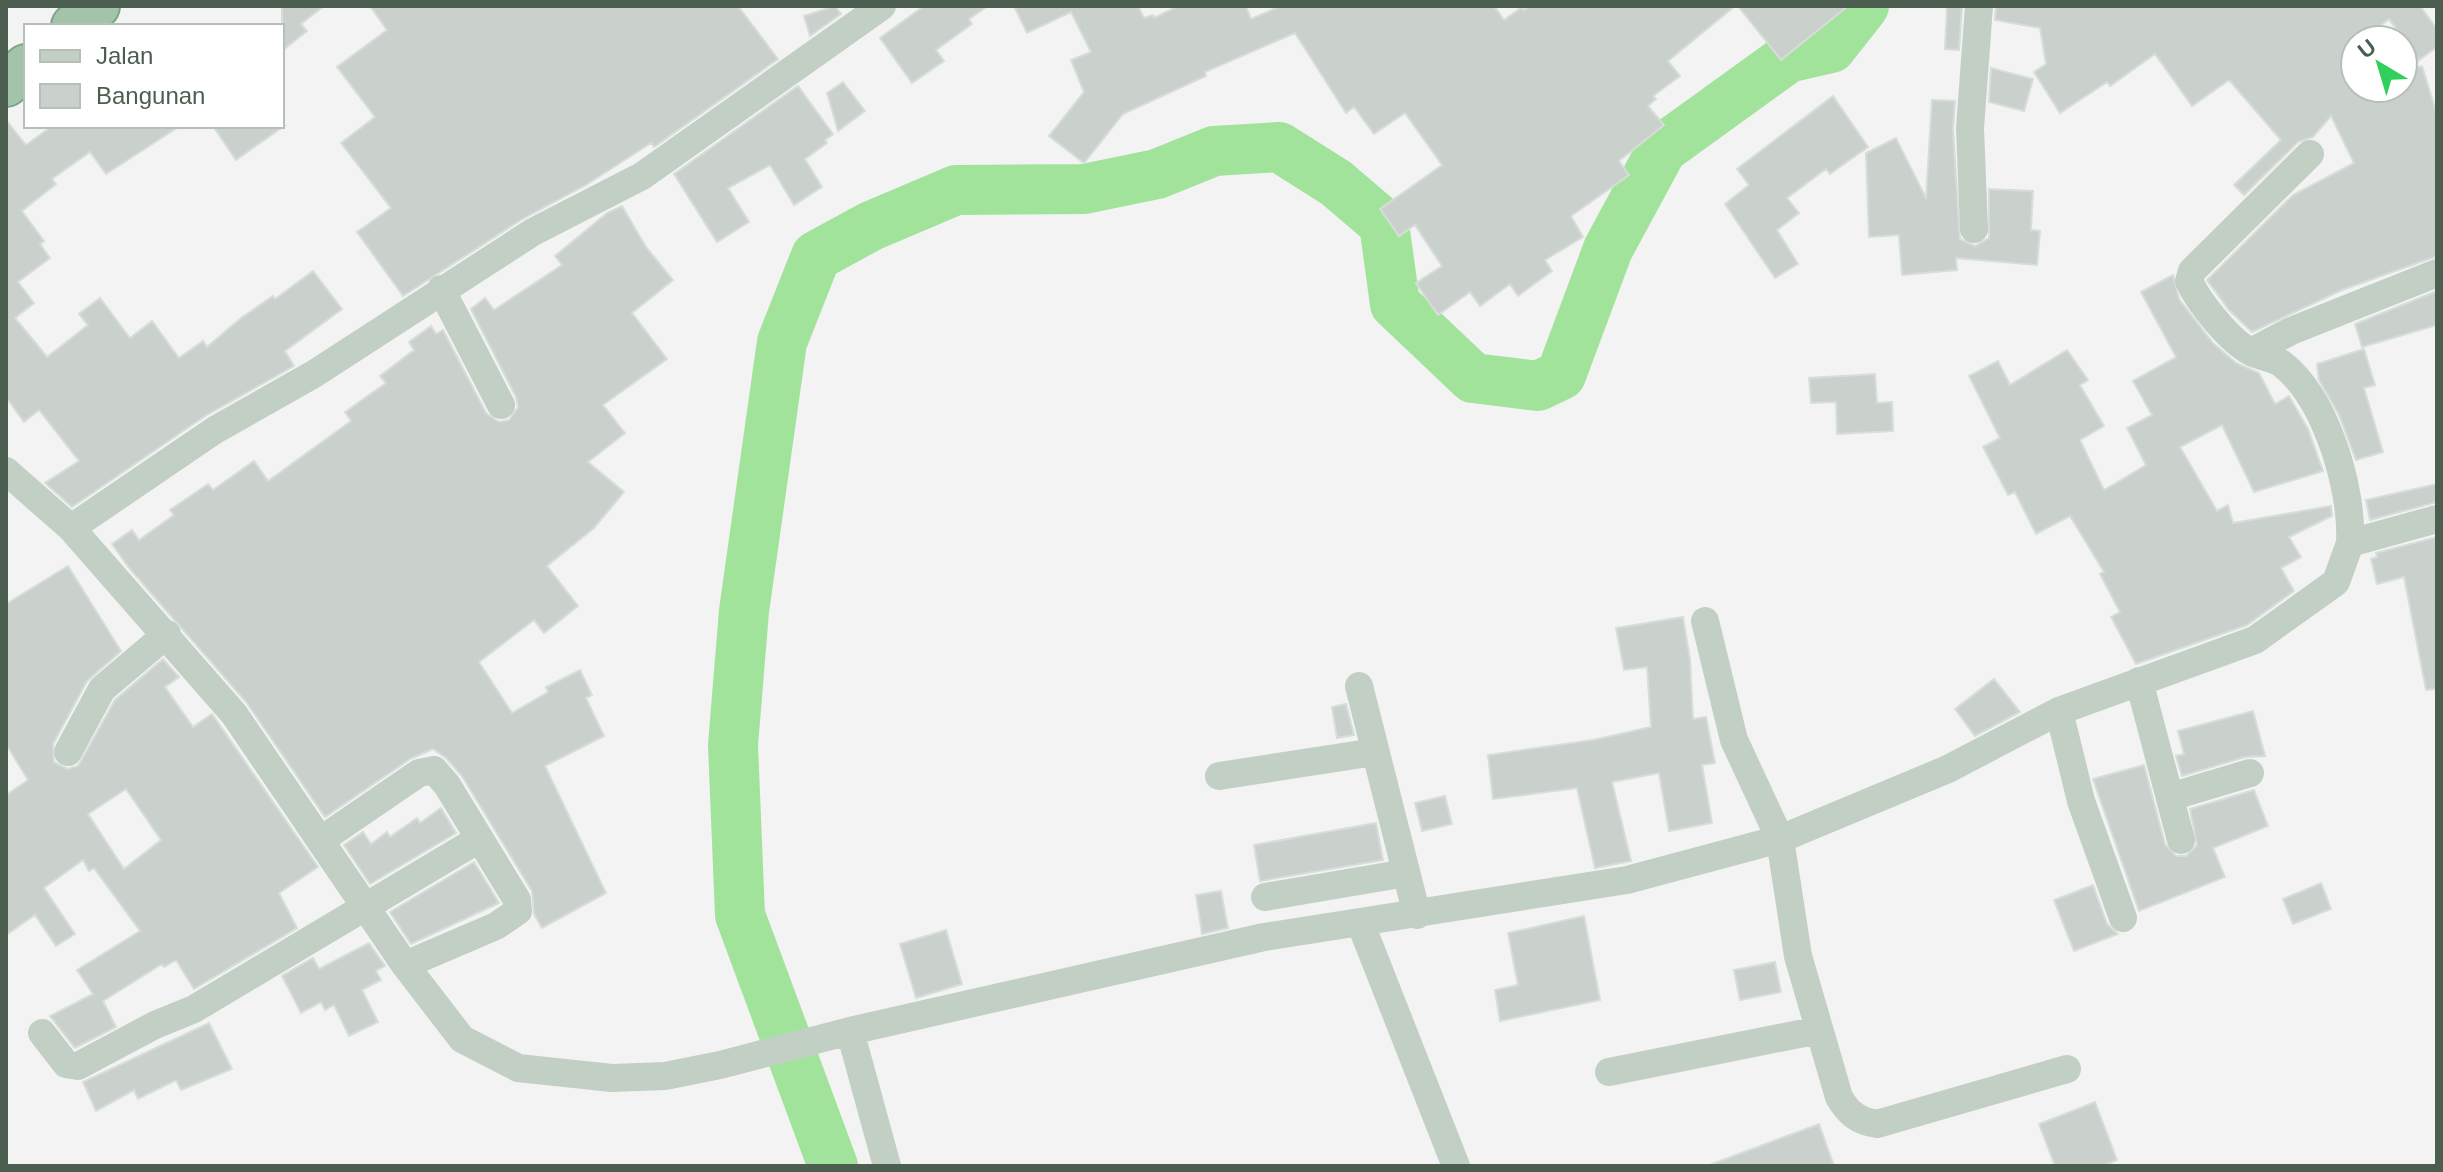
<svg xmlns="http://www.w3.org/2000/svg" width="2443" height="1172" viewBox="0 0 2443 1172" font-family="Arial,sans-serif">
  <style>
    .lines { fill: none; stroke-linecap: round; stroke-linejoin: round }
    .river { stroke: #a1e39a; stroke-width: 50 }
    .building { fill: #cad1cc; stroke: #d7ddd9; stroke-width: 2; fill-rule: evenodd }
    .trunk-casing { stroke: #7ca685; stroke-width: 48 }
    .minor { stroke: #c2cfc5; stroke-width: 28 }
    .trunk { stroke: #a4c4aa; stroke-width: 44 }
  </style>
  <rect width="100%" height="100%" fill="#f4f3f4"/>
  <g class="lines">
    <path class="river" d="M833,1166l-93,-251 -7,-170 11,-134 38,-269 34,-86 55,-30 85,-36 128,-1 73,-15 57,-23 65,-4 57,36 48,41 11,80 78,74 65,8 23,-11 47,-126 54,-100 126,-91 43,-10 33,-42"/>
  </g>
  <path class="building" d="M282,6h42l-23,18 6,7 -25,20z
    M370,6h368l40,53 -124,88 -3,-4 -65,42 -62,33 -121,78 -46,-64 34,-24 -50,-65 34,-26 -38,-50 50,-37z
    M835,6l6,8 -31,22 -6,-20z
    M924,6h64l-19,13 3,5 -36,26 8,11 -32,22 -32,-45z
    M1014,6h124l6,12 9,-3 1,3 24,-12h68l5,13 30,-13h213l10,14 18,-13 2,3 6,-4h205l-67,55 12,15 -27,20 3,3 -8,7 16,19 -45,36 10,14 -58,41 12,21 -38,23 7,11 -34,25 -8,-12 -30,22 -10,-14 -32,23 -22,-32 26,-17 -27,-41 -16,11 -19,-27 62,-44 -37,-52 -31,21 -20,-27 -8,6 -51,-80 -90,39 1,4 -83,38 -39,49 -35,-27 35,-44 -13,-32 20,-8 -20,-40 -44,21z
    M1738,6h110l-67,54z
    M1947,6h15l-3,44 -14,-1z
    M1996,6h424l17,23v18l-18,13 -30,-41 -27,21h-7v48h48v-16l19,-6 15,49v141l-95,34 -90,42 -23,-22 -22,-30 86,-85 61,-32 -23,-47 -18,21 -15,5 -54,53 -10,-10 47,-45 -52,-60 -37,26 -37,-52 -45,32 -3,-4 -47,31 -26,-41 12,-8 -6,-36 -45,-8z
    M1991,68l42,11 -9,32 -35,-9z
    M843,82l22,29 -27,20 -11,-38z
    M798,86l35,48 -8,6 2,3 -22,16 17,28 -28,18 -24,-40 -42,23 21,34 -32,20 -43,-68z
    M1833,96l35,51 -38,27 -4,-5 -39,29 12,15 -22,17 21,34 -23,14 -50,-74 24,-19 -12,-16z
    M1932,100l23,1 -2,28 7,110 15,7 14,-8v-49l44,2 -2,39 9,1 -3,34 -81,-7 1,12 -55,5 -3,-40 -30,2 -3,-84 30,-15 30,60z
    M6,120l20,25 26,-19h128l-74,48 -16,-22 -38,27 4,5 -34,27 22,30 -4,3 10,14 -32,24 16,21 -19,15 32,39 41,-32 -9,-11 21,-16 30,40 22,-17 27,37 24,-17 4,6 34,-29 32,-22 2,3 38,-28 29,38 -57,42 9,15 -89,50 -133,91 -27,-24 34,-22 -40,-51 -15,12 -18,-25z
    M213,126h71l-48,34z
    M622,206l24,41 27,33 -41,33 35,46 -64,46 22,28 -37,29 36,30 -30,36 -47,38 31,40 -34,27 -10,-13 -55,42 33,51 36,-21 -2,-5 34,-17 12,25 -6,3 18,38 -59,30 61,127 -64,35 -8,-14 -2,-23 -70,-115 -16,-18 -13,-9 -23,10 -85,58 -78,-114 -118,-135 -17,-24 20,-14 7,10 35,-25 -4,-5 38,-26 5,6 41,-29 14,20 83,-60 -6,-9 41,-29 -6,-7 34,-26 -5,-8 22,-16 5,8 7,-4 43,83 13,9 10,-2 9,-13 -2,-10 -45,-88 14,-11 9,12 68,-45 -7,-9 52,-43z
    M2173,275l6,24 34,44 23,20 23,10 16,31 14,-8 19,33 15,42 -69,21 -32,-67 -42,22 37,64 11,-6 5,18 98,-17 1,10 -43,21 12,20 -20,11 13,23 -47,34 -111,39 -25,-47 9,-5 -20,-38 4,-2 -34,-56 -34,18 -21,-42 -7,3 -25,-48 17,-9 -31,-62 29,-15 12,24 57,-35 21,30 -8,5 24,41 -24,14 24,50 42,-25 -19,-37 25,-13 -19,-34 43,-24 -35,-65z
    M2437,291v34l-75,22 -7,-23z
    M2364,349l11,36 -11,3 19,64 -27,8 -17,-45 -20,-35 -2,-16z
    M1875,374l2,29 15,-1 1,29 -56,3 -1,-32 -25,1 -2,-25z
    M2437,484v18l-67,18 -4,-20z
    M2437,537v152l-11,1 -22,-113 -27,7 -6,-25 6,-2 -1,-4z
    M68,566l53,85 -34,30 -34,63 1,18 14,7 10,-3 37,-66 48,-41 16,18 -14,10 28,40 19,-13 106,153 -39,26 18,35 -103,61 -18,-29 -12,7 -2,-3 -59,37 13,26 -41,21 -25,-32 43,-22 -16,-24 63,-39 -46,-63 -5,3 -6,-11 -39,28 31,46 -19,12 -21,-31 -29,20v-140l22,-15 -22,-36v-140zM126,789l35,51 -37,29 -36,-55z
    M1683,617l7,42 3,60 13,-2 9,46 -13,2 10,58 -43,8 -10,-58 -47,9 19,79 -36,7 -18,-80 -84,11 -5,-44 105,-15 58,-13 -4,-60 -23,3 -8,-42z
    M1994,679l26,33 -45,24 -20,-27z
    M1346,704l8,31 -17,3 -5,-31z
    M2253,711l12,45 -20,1 -63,19 -6,-20 8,-2 -6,-23z
    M2144,765l21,79 11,12h10l11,-11 -7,-36 64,-19 14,36 -55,22 12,29 -86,34 -46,-132z
    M1445,796l7,28 -30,7 -7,-28z
    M441,808l15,25 -86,51 -26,-39 19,-13 8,12 16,-12 3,5 27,-19 3,5z
    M1376,823l7,37 -123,21 -6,-36z
    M474,862l25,41 -88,41 -21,-32z
    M2321,883l10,26 -38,15 -10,-25z
    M2093,885l14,39 11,10 -44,17 -20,-51z
    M1221,891l7,37 -26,6 -6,-39z
    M1584,916l16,84 -100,21 -5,-31 23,-5 -10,-52z
    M946,930l16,54 -46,14 -16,-54z
    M369,943l16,23 -9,5 5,9 -19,10 16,32 -29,14 -15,-31 -9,5 -4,-8 -20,11 -19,-37 31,-18 6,11z
    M1775,962l6,30 -41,8 -6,-30z
    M209,1023l23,46 -51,21 -5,-10 -38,19 -4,-9 -38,21 -13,-29z
    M2095,1102l22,58 -14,6h-48l-16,-42z
    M1819,1124l15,42h-122v-2z"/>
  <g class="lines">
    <g class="trunk-casing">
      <path id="trunk" d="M74,26l23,-20
        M6,84l20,-17"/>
    </g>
    <path class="minor" d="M2310,154l-118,117 -3,10c10,22 42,62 64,72 9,4 21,5 29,11 44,34 71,125 68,179
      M1974,229l-4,-101 9,-122
      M441,289l60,116
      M2251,352l40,-21 146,-58
      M6,471l65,57 144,-98 99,-56 219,-142 109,-56 240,-170
      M71,528l163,186 171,251 57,74 56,29 94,10 53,-2 55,-11 130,-34 414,-94 363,-57 153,-41 168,-70 111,-58 196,-71 81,-58 14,-39 87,-24
      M1705,621l29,119 46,99 18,117 41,141c9,16 19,24 38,27l190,-55
      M2139,681l42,159
      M1359,686l58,229
      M2059,711l22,90 42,117
      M68,752l34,-63 65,-55
      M1219,776l156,-24
      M2170,797l80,-24
      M321,840l98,-67 15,-3 13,15 70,115 1,11 -22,15 -91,39
      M1265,897l141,-24
      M1360,922l96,244
      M850,1031l37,135
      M42,1033l24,31 12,2 77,-41 39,-16 285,-170
      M1609,1072l210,-42"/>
    <use href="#trunk" class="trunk"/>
  </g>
  <rect width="2443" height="1172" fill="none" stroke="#4c5e4f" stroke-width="16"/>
  <rect x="24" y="24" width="260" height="104" fill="#ffffff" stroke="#b7bfb9" stroke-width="2"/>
  <rect x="40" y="50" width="40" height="12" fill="#c2cfc5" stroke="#b7bfb9" stroke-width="2"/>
  <text x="96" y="64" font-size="24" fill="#4c5e4f">Jalan</text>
  <rect x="40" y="84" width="40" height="24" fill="#cad1cc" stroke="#b7bfb9" stroke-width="2"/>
  <text x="96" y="104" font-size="24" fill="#4c5e4f">Bangunan</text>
  <g transform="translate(2379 64) rotate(322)"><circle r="38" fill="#ffffff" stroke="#b7bfb9" stroke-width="2"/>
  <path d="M0-6L14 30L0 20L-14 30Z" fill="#31cf5b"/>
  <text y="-12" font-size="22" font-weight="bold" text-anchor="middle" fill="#4c5e4f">U</text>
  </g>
</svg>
